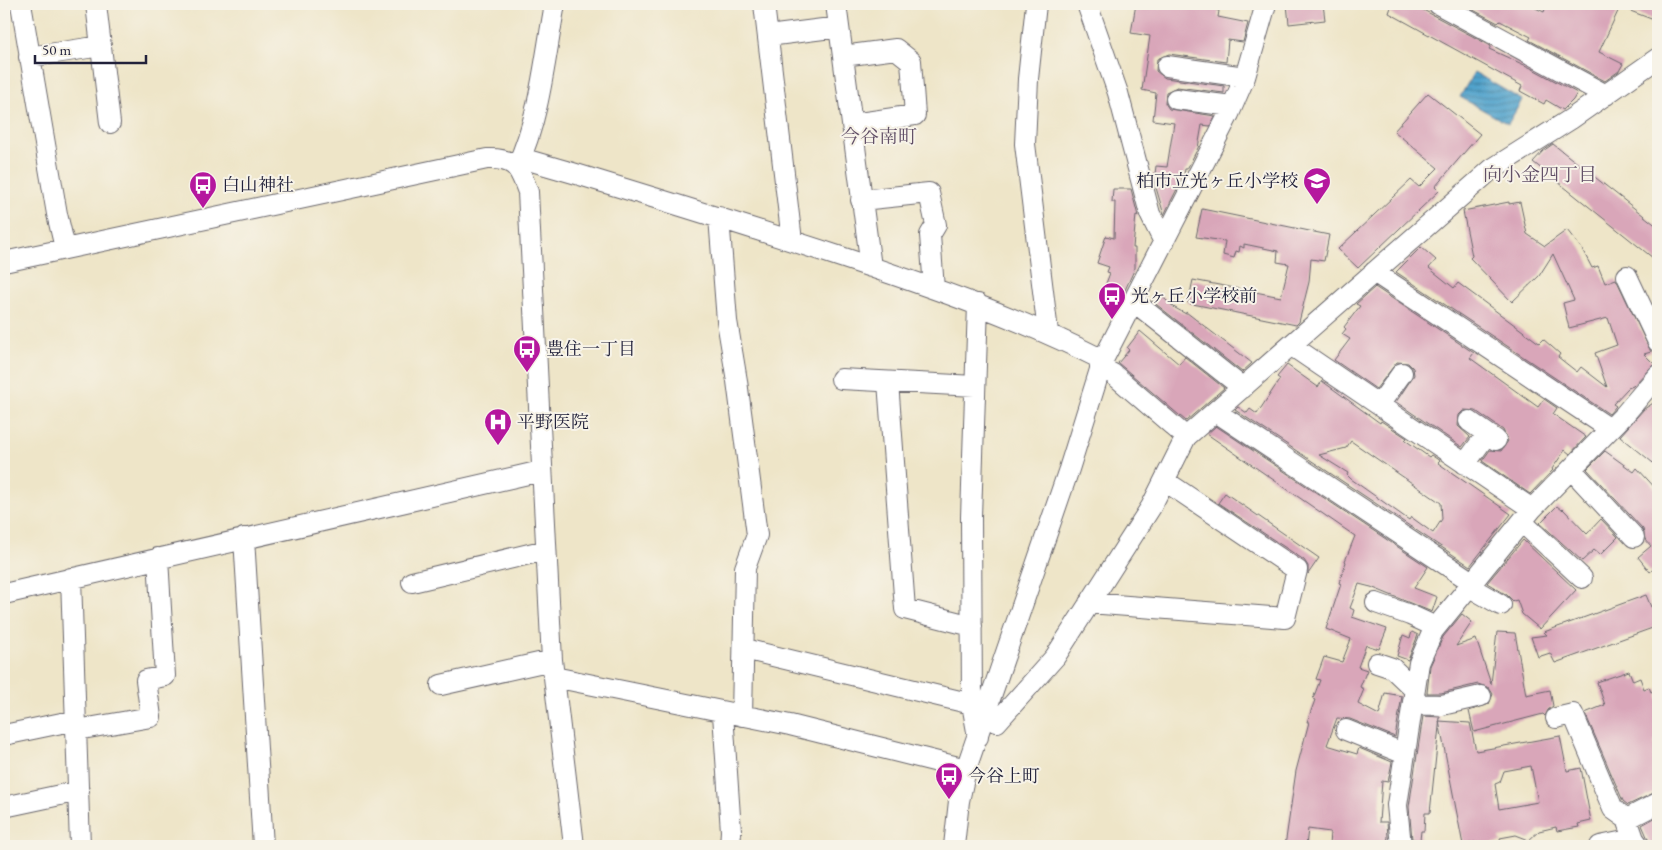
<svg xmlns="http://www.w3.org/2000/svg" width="1662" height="850" viewBox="0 0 1662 850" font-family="'EB Garamond','Noto Serif JP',serif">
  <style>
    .water { fill: url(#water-rules); stroke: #3a6284 }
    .building { fill: #d9a6b9; fill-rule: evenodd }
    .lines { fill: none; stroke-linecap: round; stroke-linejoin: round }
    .minor-casing { stroke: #69666c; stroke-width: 22 }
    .minor { stroke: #fff; stroke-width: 20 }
    .labels { text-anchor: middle; stroke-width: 4; stroke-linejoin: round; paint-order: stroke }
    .poi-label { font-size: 18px; fill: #22223b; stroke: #f7f3e8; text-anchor: start }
    .neighbourhood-label { font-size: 19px; fill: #625067; stroke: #f7f3e8 }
  </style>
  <defs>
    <pattern id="water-rules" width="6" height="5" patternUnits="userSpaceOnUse" patternTransform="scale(1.25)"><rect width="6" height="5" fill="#51a3cc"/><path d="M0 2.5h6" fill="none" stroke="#4384a7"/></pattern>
  </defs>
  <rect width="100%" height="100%" fill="#f7f3e8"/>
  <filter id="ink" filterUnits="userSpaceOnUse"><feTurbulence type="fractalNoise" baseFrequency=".02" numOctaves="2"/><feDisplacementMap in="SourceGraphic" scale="10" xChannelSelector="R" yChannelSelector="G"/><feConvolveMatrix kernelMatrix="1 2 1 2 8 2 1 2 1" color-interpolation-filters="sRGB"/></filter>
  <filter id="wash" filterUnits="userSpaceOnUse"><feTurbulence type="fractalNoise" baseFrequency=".0096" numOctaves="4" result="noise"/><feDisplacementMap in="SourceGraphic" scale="20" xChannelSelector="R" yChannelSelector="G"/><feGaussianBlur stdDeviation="1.12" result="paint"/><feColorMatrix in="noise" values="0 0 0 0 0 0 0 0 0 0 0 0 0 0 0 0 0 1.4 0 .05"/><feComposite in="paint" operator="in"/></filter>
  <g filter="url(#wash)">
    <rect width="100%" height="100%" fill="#eee5c8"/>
    <path class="water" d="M1474,72l48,28 -14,24 -48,-27z"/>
    <g id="blocks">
      <path class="building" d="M1136,4l25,4v-4h46v2l12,5 -1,6 30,6 -5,19 -15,-2 -2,22 -57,-8 -12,5 -1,12 9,7 59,8v7l-47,-6 -11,5 -1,11 4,6 46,7 -5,10 -8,-1 -4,23 -11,21h-2l-1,6 -20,40 -12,-41h3l1,-8 11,1 7,-44 -21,-3 3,-27 -14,-3 8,-54 -19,-3z
        M1287,4h36l2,16 -36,4z
        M1392,4h20l79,42 -2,3 42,19 46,25 -4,7 -10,10 -17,-10 -2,4 -24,-13 2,-5 -133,-73z
        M1462,4h65l17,8 3,-8h111v16h-4l-34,-13 -21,45 24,12 -4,7 -14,10 -76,-41 2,-3 -31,-16 -2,2z
        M1428,93l52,41 -45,53 4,4 -81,77 -20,-19 73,-69 8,7 19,-19 -44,-37z
        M1553,144l105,83v35l-125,-100 10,-11z
        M1113,189h18l7,27 -2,-1 -3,33h2v20l-15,33 -18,-7 8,-21 -3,-1 2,-5 -12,-4 9,-27 8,2 1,-36h-3z
        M1509,202v2l11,-2 7,32 18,12 22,-16 15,19 10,19 6,-2 7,17 11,-4 35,73 -7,2 10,10 -21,22 -5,2 -15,16 3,2 -7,8 -213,-142 25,-25 15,13 -7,8 25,20 4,-5 81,60 4,-4 17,15 -2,3 19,15 4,-5 26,20 -12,-34 22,-8 -9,-27 -39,10 -6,-25 11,-3 -21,-46 -14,22 -27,26 -42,-44 2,-2 -9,-45z
        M1202,209l127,26 -5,26 -13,-2 -2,23 -10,40 -3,3 -108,-22 5,-23 88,17 8,-33 -12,-2 1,-11 -34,-7v4l-4,-2 -1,6 -3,-1 -2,7 -11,-3 2,-14 -29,-4z
        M1375,287l99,66 -4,5 68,49 6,-8 13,9 -4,6 33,23 -16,17 -5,-4 -13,19 1,1 -23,24 -48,-33 8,-11 11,1 7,-10 -5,-11 -27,-19 -12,-1 -5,5 -1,11 12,11 -8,10 -66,-45 18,-27 -1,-7 -5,-5 -11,-1 -21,27 -42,-29 16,-21 -8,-5 4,-5 -2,-2 16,-21 -4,-2z
        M1158,293l17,15 11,6v-2l66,51 -10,9 -90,-71z
        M1140,331l39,33 6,-7 39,31 -38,33 -68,-58 11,-13 -2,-2z
        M1287,365l31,22 4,-6 58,42 1,-2 26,17 -2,2 24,17 2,-2 9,6 -2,2 73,51 -41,52 -235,-156 3,-3 9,6 3,-4 7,5 23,-35 -3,-2zM1351,441l90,62 1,16 -9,14 -22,-16 -2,3 -58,-41 -4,-4 1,-2 -29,-18 27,-7z
        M1658,400v67l-38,-31 24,-27z
        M1216,426l212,141 -14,21 23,9 -5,15 -61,-25 -12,-3 -9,24 4,2 -2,7 35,12 -8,20 -13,-4 -8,22 9,3 -7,17 4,2 -6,15 21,11 6,-22 17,3 -7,41 -45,-18 -13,-1 -10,27 30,9 2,-6 33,14 -4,20 -6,-1 -3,41h8l1,15 -2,9h-57l1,-14 -22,-3 -2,17h-21l11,-75 13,-49h-2l8,-22 -2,-1 7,-19 -4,-1 8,-22 18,5 9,-23 -25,-10 15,-45 -2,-1 7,-21 -1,-1 10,-25 -148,-102z
        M1605,451l29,21 3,-4 21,23v74l-8,7 -12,-15 13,-11 -6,-7 -2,-10 -56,-60z
        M1225,493l94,65 -11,16v-8l-4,-6 -86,-57z
        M1557,506l5,4 1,-1 24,25 14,-15 17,18 -18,18 -6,-5 -12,11 -42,-38z
        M1523,540l53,50 -36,39 -18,-15 -5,-14 -4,1 -6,-6 -20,-12z
        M1646,595l5,12 7,-2v21l-103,37 -5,-10 -12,4 -7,-20 16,-2 -3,-3z
        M1462,614l10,8 -16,24 20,-7 15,45 6,-52 18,1 11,62 24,-5 3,16 -5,4 -3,6 -2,-2 -69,18 -5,-21 20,-7 4,-10 -4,-6 -11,-4 -37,9h-14l3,-27 13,-29z
        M1412,632l6,3 -10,25 -11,-4 6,-21 7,3z
        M1629,671l4,10 7,-3 4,11 5,-2 2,5 7,-3v52l-4,1 4,11v38l-30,14 -5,-4 -38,-88 20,-8 -8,-23z
        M1423,716l17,1 -10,96h-5l-1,18h-3l-1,9 -8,-1 -3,-32z
        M1439,721l31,2 6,28 84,-15 7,35 14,-3 10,53 -13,3 1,3 -22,4 -1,-4 -17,4 -10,9 -13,-5 -16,3 1,4 -25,4 -1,-4 -12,3zM1531,766l7,36 -39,7 -4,-25 5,-2 4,-11z
        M1658,816v30h-7l-9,-21z"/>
    </g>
  </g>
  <g filter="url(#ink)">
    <use href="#blocks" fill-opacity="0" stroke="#69666c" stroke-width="1"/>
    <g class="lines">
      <g class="minor-casing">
        <path id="minor" d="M21,4l36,210 8,34
          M96,4l14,119
          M764,4l28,237
          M836,4l35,263
          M1036,4l-8,75 -3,65 23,188
          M1087,4l31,89 32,121 14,28
          M1438,4l168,91
          M768,36l71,-9
          M843,56l53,-7 15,12 4,54 -63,9
          M29,57l72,-11
          M1167,66l78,11
          M1176,99l56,7
          M517,166l11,-6 45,13c89,27 177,54 265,83 91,30 180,61 265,104
          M517,166c23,-49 28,-109 38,-162
          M861,200l68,-7 7,32 -6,10 4,54
          M719,217l8,104 10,60 20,154 -12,33 -3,148
          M4,262l483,-103c28,-1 32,8 41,33l24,468 22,186
          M1374,272l236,157
          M1627,276l31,66
          M1133,301l110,87
          M1292,346l240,163
          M1100,367l13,7 73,63
          M841,379l134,7
          M888,382l17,227 67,17
          M1379,405l23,-32
          M1216,412l256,170
          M1469,421l27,19
          M1465,464l22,-30
          M1571,469l63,68
          M1522,522l60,56
          M244,538l19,308
          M71,578l9,268
          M412,582l134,-32
          M1468,586l33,19
          M4,594l537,-123
          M1089,603l196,15 12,-48 -132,-89
          M1376,603l34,12 26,12
          M744,649l228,55
          M1377,663l15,5 23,22
          M554,677l236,48 176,44
          M441,685l111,-25
          M1413,704l29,1 39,-9
          M723,714l8,117 -1,15
          M985,718l12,4 58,-65 96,-150 35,-70 306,-268 79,-50 87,-61
          M1556,718l17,-4 40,95 14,10 7,20
          M77,730l74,-13 -5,-37 19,-4 -7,-118
          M1346,730l59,24
          M4,735l72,-15
          M978,737l-6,-33 -1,-187 7,-213
          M4,807l75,-16
          M1627,819l31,-16
          M954,846l5,-45 7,-32 103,-300 34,-109 126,-246 16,-37 21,-73
          M1401,846l-4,-41 22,-142 14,-32 99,-122 92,-94 34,-40
          M1600,846l34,-7 5,7"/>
      </g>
      <use href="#minor" class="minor"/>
    </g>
  </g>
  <defs>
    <g id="school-pin" transform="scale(1.4375)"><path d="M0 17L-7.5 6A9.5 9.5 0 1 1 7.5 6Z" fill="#b5179e" stroke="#f7f3e8"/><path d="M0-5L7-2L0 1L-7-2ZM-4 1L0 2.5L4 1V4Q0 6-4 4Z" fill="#fff"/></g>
    <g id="bus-pin" transform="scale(1.4375)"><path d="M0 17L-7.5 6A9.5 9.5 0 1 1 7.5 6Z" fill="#b5179e" stroke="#f7f3e8"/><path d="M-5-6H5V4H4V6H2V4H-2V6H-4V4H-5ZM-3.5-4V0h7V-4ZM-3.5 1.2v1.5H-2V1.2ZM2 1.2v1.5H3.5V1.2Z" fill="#fff"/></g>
    <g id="hospital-pin" transform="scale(1.4375)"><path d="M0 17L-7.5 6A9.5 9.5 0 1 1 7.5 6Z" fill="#b5179e" stroke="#f7f3e8"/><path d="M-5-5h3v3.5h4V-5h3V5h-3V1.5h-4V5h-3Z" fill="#fff"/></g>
  </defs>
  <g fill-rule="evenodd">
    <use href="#school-pin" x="1317" y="181"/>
    <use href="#bus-pin" x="203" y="185"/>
    <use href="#bus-pin" x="1112" y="296"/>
    <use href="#bus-pin" x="527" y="349"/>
    <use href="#hospital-pin" x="498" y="422"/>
    <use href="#bus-pin" x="949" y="776"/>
  </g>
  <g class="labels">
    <g class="poi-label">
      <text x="1298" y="187" text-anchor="end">柏市立光ヶ丘小学校</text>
      <text x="222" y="191">白山神社</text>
      <text x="1131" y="302">光ヶ丘小学校前</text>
      <text x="546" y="355">豊住一丁目</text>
      <text x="517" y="428">平野医院</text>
      <text x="968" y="782">今谷上町</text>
    </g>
    <g class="neighbourhood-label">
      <text x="879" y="143">今谷南町</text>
      <text x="1540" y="181">向小金四丁目</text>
    </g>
  </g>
  <rect width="1662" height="850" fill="none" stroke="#f7f3e8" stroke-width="20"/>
  <path d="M35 55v8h111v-8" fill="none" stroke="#22223b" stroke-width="2.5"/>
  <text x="42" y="55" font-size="15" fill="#22223b" stroke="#f7f3e8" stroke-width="4" paint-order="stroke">50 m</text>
</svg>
